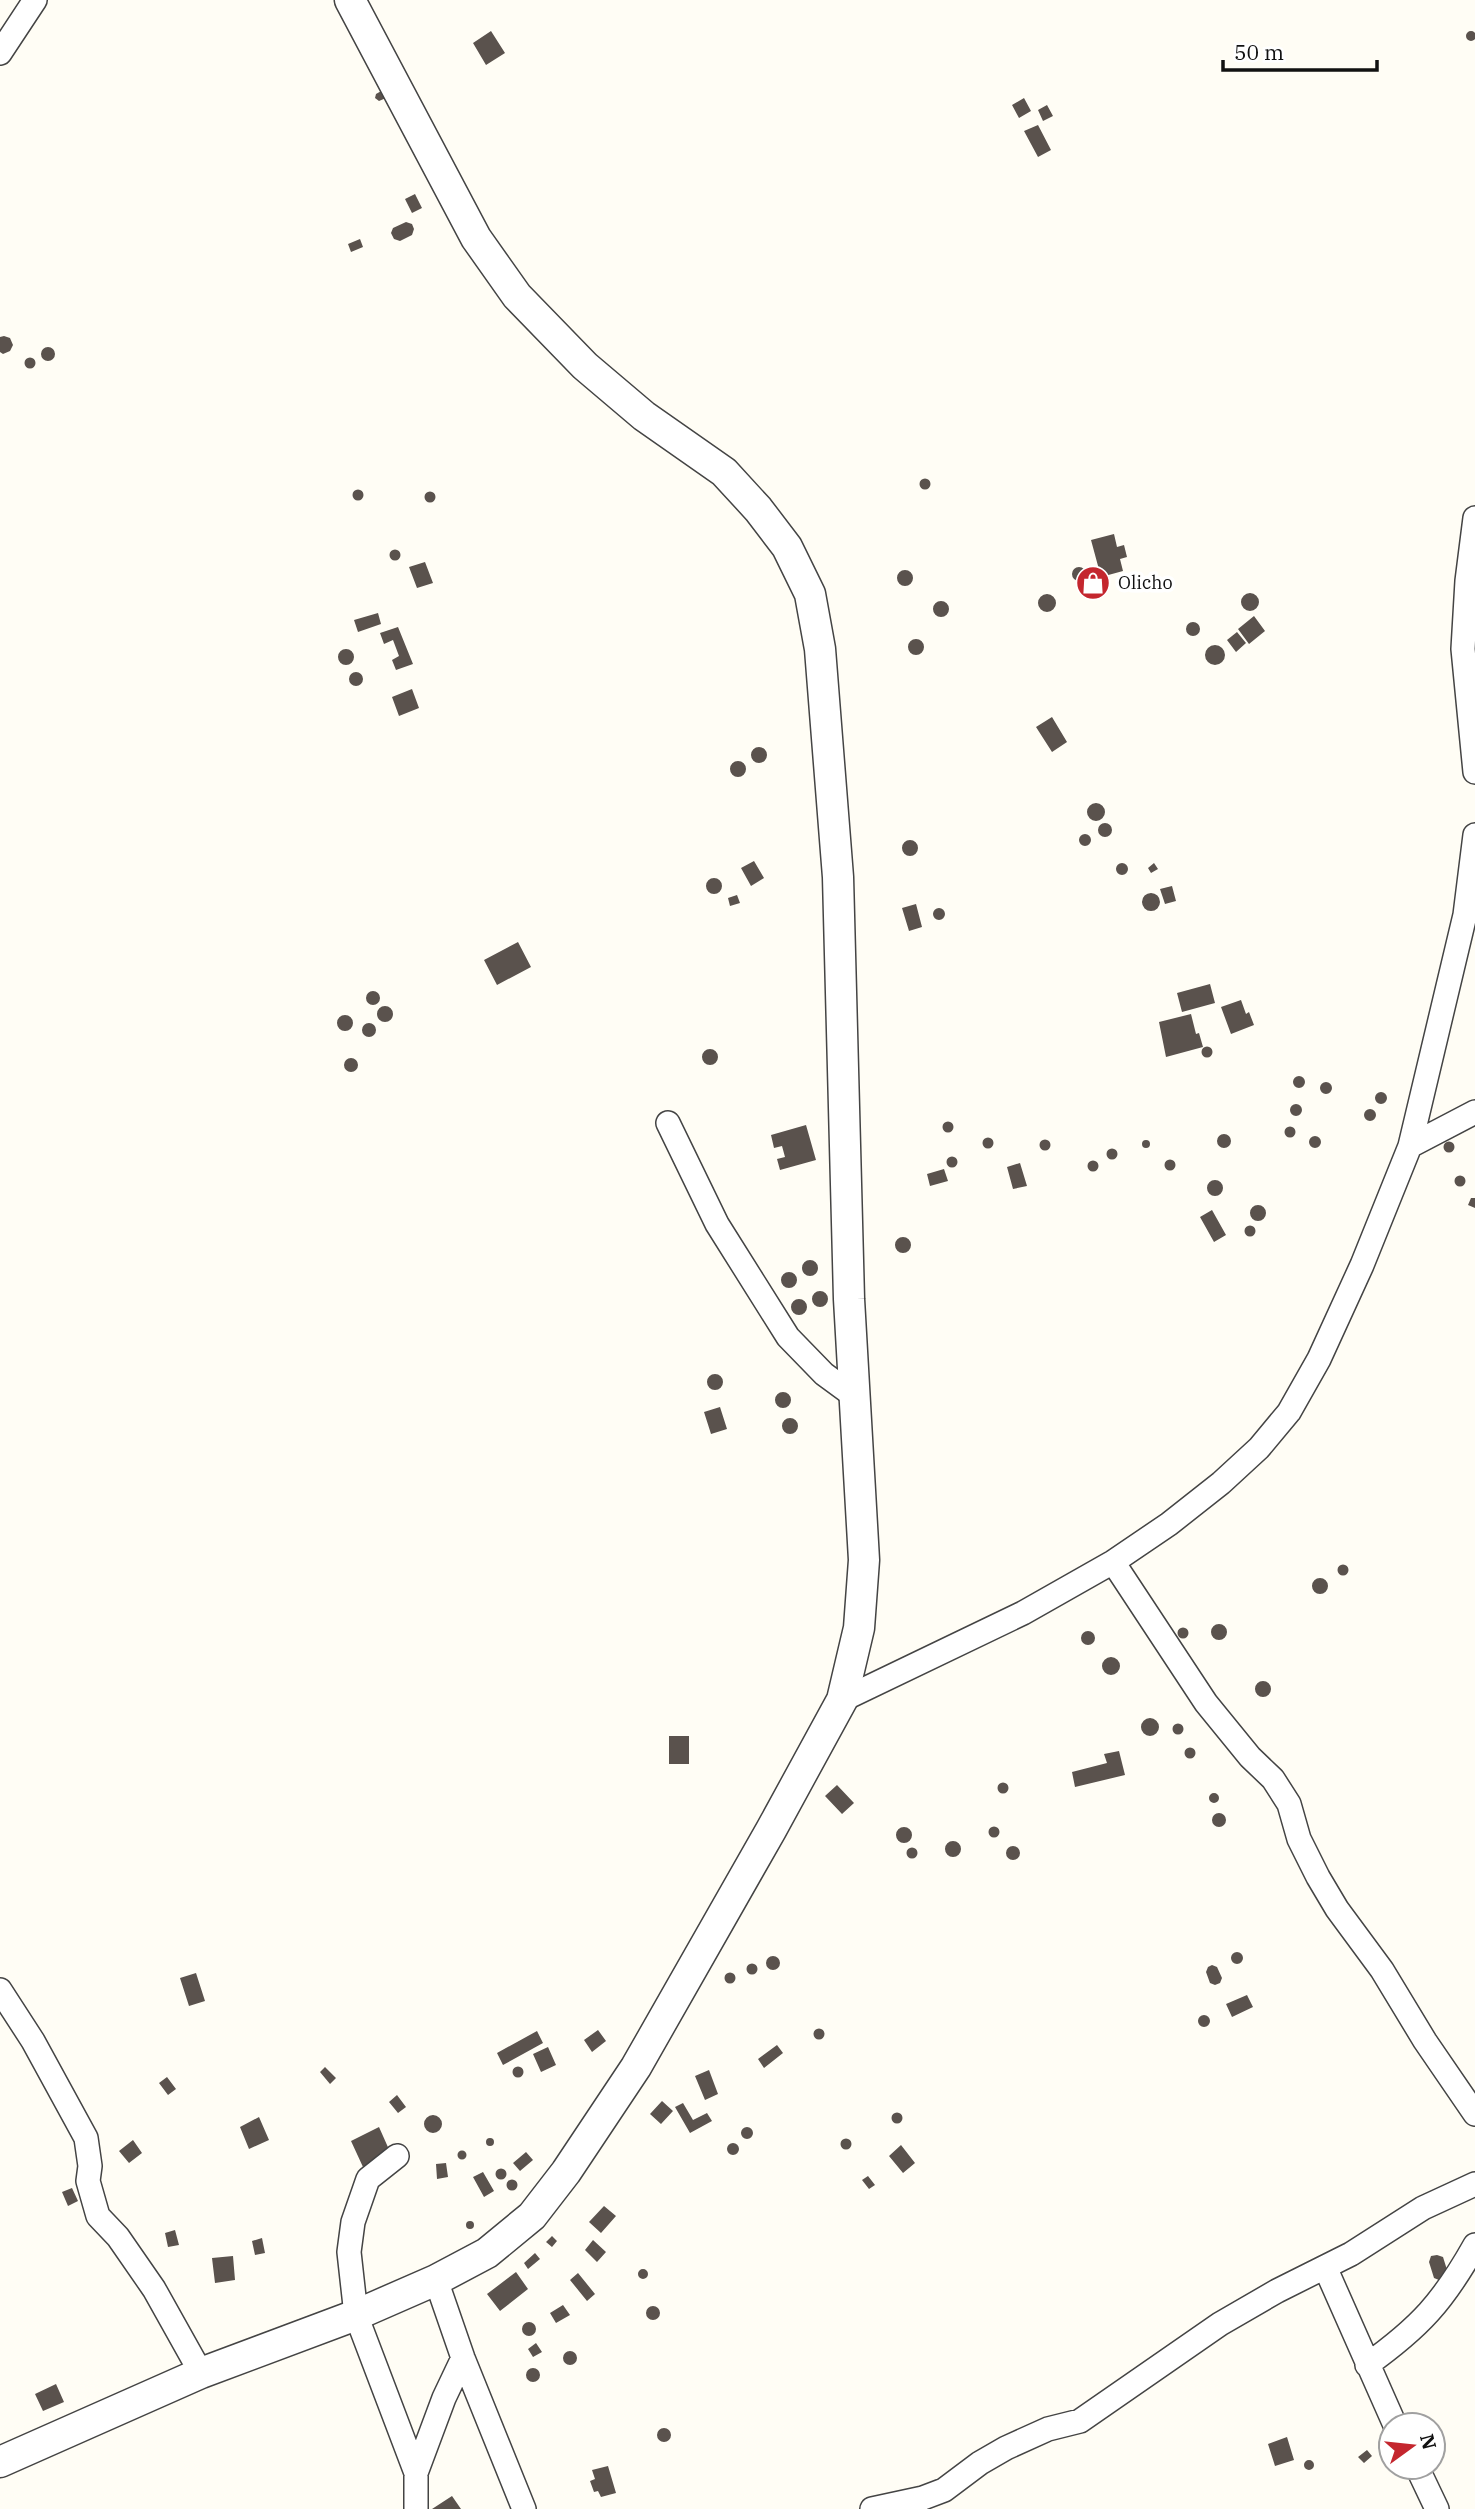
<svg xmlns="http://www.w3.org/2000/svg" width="1475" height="2509" viewBox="0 0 1475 2509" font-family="'IBM Plex Serif',serif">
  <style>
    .building { fill: #5a524d }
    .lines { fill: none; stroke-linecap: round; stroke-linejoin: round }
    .minor-casing { stroke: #444; stroke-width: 26 }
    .tertiary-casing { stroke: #444; stroke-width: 33 }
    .minor { stroke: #fff; stroke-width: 23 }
    .tertiary { stroke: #fff; stroke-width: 30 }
    .labels { text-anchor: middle; stroke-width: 7; stroke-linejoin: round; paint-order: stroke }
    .poi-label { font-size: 18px; fill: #111; stroke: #fff; text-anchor: start }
  </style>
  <rect width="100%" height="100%" fill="#fffdf5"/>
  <path class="building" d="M491,31l14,22 -19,12 -13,-22z
    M1466 36a5 5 0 1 1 10 0a5 5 0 1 1-10 0Z
    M383,90l3,8 -7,3 -4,-3 1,-4z
    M1024,98l7,13 -12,7 -7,-13z
    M1047,105l6,11 -10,5 -5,-11z
    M1038,125l13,25 -13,7 -14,-26z
    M415,194l7,14 -10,5 -7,-14z
    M406,222l6,2 2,5 -2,6 -12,6 -6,-2 -3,-6 2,-5z
    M360,239l3,8 -12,5 -3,-8z
    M4,336l6,2 3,7 -3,6 -7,3 -3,-2v-15z
    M41 354a7 7 0 1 1 14 0a7 7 0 1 1-14 0Z
    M24.5 363a5.5 5.5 0 1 1 11 0a5.5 5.5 0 1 1-11 0Z
    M919.5 484a5.5 5.5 0 1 1 11 0a5.5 5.5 0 1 1-11 0Z
    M352.5 495a5.5 5.5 0 1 1 11 0a5.5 5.5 0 1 1-11 0Z
    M424.5 497a5.5 5.5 0 1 1 11 0a5.5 5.5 0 1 1-11 0Z
    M1114,534l3,13 7,-2 3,12 -7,2 3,12 -22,6 -10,-37z
    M389.5 555a5.5 5.5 0 1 1 11 0a5.5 5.5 0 1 1-11 0Z
    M425,562l8,21 -16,5 -8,-21z
    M1072 574a7 7 0 1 1 14 0a7 7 0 1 1-14 0Z
    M897 578a8 8 0 1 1 16 0a8 8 0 1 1-16 0Z
    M1241 602a9 9 0 1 1 18 0a9 9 0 1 1-18 0Z
    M1038 603a9 9 0 1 1 18 0a9 9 0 1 1-18 0Z
    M933 609a8 8 0 1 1 16 0a8 8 0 1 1-16 0Z
    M378,613l3,11 -23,8 -4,-12z
    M1254,616l11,15 -16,13 -11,-15z
    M1186 629a7 7 0 1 1 14 0a7 7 0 1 1-14 0Z
    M398,627l15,37 -17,6 -4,-10 7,-4 -6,-16 -9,4 -4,-11z
    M1237,632l9,11 -10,9 -9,-12z
    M908 647a8 8 0 1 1 16 0a8 8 0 1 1-16 0Z
    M1205 655a10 10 0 1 1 20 0a10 10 0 1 1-20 0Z
    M338 657a8 8 0 1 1 16 0a8 8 0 1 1-16 0Z
    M349 679a7 7 0 1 1 14 0a7 7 0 1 1-14 0Z
    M412,689l7,19 -20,8 -7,-19z
    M1052,717l15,25 -15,10 -16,-25z
    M751 755a8 8 0 1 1 16 0a8 8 0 1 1-16 0Z
    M730 769a8 8 0 1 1 16 0a8 8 0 1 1-16 0Z
    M1087 812a9 9 0 1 1 18 0a9 9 0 1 1-18 0Z
    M1098 830a7 7 0 1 1 14 0a7 7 0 1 1-14 0Z
    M1079 840a6 6 0 1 1 12 0a6 6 0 1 1-12 0Z
    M902 848a8 8 0 1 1 16 0a8 8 0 1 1-16 0Z
    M754,861l10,17 -13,8 -10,-18z
    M1116 869a6 6 0 1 1 12 0a6 6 0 1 1-12 0Z
    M1154,863l4,6 -7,4 -3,-5z
    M706 886a8 8 0 1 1 16 0a8 8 0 1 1-16 0Z
    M1172,886l4,15 -11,3 -5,-15z
    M1142 902a9 9 0 1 1 18 0a9 9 0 1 1-18 0Z
    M737,895l3,8 -10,3 -2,-8z
    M916,904l6,23 -13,4 -7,-23z
    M933 914a6 6 0 1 1 12 0a6 6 0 1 1-12 0Z
    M518,942l13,25 -34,18 -13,-25z
    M1210,984l5,19 -33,9 -5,-19z
    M366 998a7 7 0 1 1 14 0a7 7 0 1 1-14 0Z
    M1241,1000l5,14 3,-2 5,13 -23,9 -10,-27z
    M377 1014a8 8 0 1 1 16 0a8 8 0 1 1-16 0Z
    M1191,1014l5,20 3,-1 4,14 -37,10 -7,-35z
    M337 1023a8 8 0 1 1 16 0a8 8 0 1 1-16 0Z
    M362 1030a7 7 0 1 1 14 0a7 7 0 1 1-14 0Z
    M1201.5 1052a5.5 5.5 0 1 1 11 0a5.5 5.5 0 1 1-11 0Z
    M702 1057a8 8 0 1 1 16 0a8 8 0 1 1-16 0Z
    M344 1065a7 7 0 1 1 14 0a7 7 0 1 1-14 0Z
    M1293 1082a6 6 0 1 1 12 0a6 6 0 1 1-12 0Z
    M1320 1088a6 6 0 1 1 12 0a6 6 0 1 1-12 0Z
    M1375 1098a6 6 0 1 1 12 0a6 6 0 1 1-12 0Z
    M1290 1110a6 6 0 1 1 12 0a6 6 0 1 1-12 0Z
    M1364 1115a6 6 0 1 1 12 0a6 6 0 1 1-12 0Z
    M942.5 1127a5.5 5.5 0 1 1 11 0a5.5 5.5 0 1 1-11 0Z
    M806,1125l10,35 -36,10 -3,-11 8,-2 -3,-11 -8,2 -3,-13z
    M1284.5 1132a5.5 5.5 0 1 1 11 0a5.5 5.5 0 1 1-11 0Z
    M1217 1141a7 7 0 1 1 14 0a7 7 0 1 1-14 0Z
    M1309 1142a6 6 0 1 1 12 0a6 6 0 1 1-12 0Z
    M982.5 1143a5.5 5.5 0 1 1 11 0a5.5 5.5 0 1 1-11 0Z
    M1039.5 1145a5.5 5.5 0 1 1 11 0a5.5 5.5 0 1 1-11 0Z
    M1142 1144a4 4 0 1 1 8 0a4 4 0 1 1-8 0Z
    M1443.5 1147a5.5 5.5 0 1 1 11 0a5.5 5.5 0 1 1-11 0Z
    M1106.5 1154a5.5 5.5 0 1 1 11 0a5.5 5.5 0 1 1-11 0Z
    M946.5 1162a5.5 5.5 0 1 1 11 0a5.5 5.5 0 1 1-11 0Z
    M1164.5 1165a5.5 5.5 0 1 1 11 0a5.5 5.5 0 1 1-11 0Z
    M1087.5 1166a5.5 5.5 0 1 1 11 0a5.5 5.5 0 1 1-11 0Z
    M1020,1163l7,23 -14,3 -6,-22z
    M944,1169l4,12 -18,5 -3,-12z
    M1454.5 1181a5.5 5.5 0 1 1 11 0a5.5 5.5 0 1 1-11 0Z
    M1207 1188a8 8 0 1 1 16 0a8 8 0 1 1-16 0Z
    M1471,1198h4v10l-7,-3z
    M1250 1213a8 8 0 1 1 16 0a8 8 0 1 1-16 0Z
    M1212,1210l14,25 -12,7 -14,-25z
    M1244.5 1231a5.5 5.5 0 1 1 11 0a5.5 5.5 0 1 1-11 0Z
    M895 1245a8 8 0 1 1 16 0a8 8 0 1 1-16 0Z
    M802 1268a8 8 0 1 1 16 0a8 8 0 1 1-16 0Z
    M781 1280a8 8 0 1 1 16 0a8 8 0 1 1-16 0Z
    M812 1299a8 8 0 1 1 16 0a8 8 0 1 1-16 0Z
    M791 1307a8 8 0 1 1 16 0a8 8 0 1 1-16 0Z
    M707 1382a8 8 0 1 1 16 0a8 8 0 1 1-16 0Z
    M775 1400a8 8 0 1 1 16 0a8 8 0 1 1-16 0Z
    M720,1407l7,22 -16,5 -7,-22z
    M782 1426a8 8 0 1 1 16 0a8 8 0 1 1-16 0Z
    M1337.5 1570a5.5 5.5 0 1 1 11 0a5.5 5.5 0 1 1-11 0Z
    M1312 1586a8 8 0 1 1 16 0a8 8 0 1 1-16 0Z
    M1211 1632a8 8 0 1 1 16 0a8 8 0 1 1-16 0Z
    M1177.5 1633a5.5 5.5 0 1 1 11 0a5.5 5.5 0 1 1-11 0Z
    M1081 1638a7 7 0 1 1 14 0a7 7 0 1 1-14 0Z
    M1102 1666a9 9 0 1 1 18 0a9 9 0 1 1-18 0Z
    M1255 1689a8 8 0 1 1 16 0a8 8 0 1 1-16 0Z
    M1141 1727a9 9 0 1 1 18 0a9 9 0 1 1-18 0Z
    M1172.5 1729a5.5 5.5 0 1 1 11 0a5.5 5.5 0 1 1-11 0Z
    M669,1736h20v28h-20z
    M1184.5 1753a5.5 5.5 0 1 1 11 0a5.5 5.5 0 1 1-11 0Z
    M1119,1751l6,24 -50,12 -3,-15 35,-9 -3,-9z
    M997.5 1788a5.5 5.5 0 1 1 11 0a5.5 5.5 0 1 1-11 0Z
    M837,1785l17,18 -12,11 -17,-18z
    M1209 1798a5 5 0 1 1 10 0a5 5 0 1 1-10 0Z
    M1212 1820a7 7 0 1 1 14 0a7 7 0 1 1-14 0Z
    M988.5 1832a5.5 5.5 0 1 1 11 0a5.5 5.5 0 1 1-11 0Z
    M896 1835a8 8 0 1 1 16 0a8 8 0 1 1-16 0Z
    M945 1849a8 8 0 1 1 16 0a8 8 0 1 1-16 0Z
    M1006 1853a7 7 0 1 1 14 0a7 7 0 1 1-14 0Z
    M906.5 1853a5.5 5.5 0 1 1 11 0a5.5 5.5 0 1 1-11 0Z
    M1231 1958a6 6 0 1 1 12 0a6 6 0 1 1-12 0Z
    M766 1963a7 7 0 1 1 14 0a7 7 0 1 1-14 0Z
    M746.5 1969a5.5 5.5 0 1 1 11 0a5.5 5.5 0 1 1-11 0Z
    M1212,1965l5,2 5,11 -2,5 -5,2 -5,-2 -4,-11 2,-5z
    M724.5 1978a5.5 5.5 0 1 1 11 0a5.5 5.5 0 1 1-11 0Z
    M196,1973l9,28 -16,5 -9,-28z
    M1247,1995l6,12 -21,10 -6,-13z
    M1198 2021a6 6 0 1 1 12 0a6 6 0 1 1-12 0Z
    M813.5 2034a5.5 5.5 0 1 1 11 0a5.5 5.5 0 1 1-11 0Z
    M598,2030l8,11 -14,11 -8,-12z
    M537,2031l6,12 -40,22 -6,-12z
    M777,2045l6,8 -19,15 -6,-9z
    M548,2047l8,18 -15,7 -8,-18z
    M512.5 2072a5.5 5.5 0 1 1 11 0a5.5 5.5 0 1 1-11 0Z
    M325,2067l11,11 -6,6 -10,-12z
    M709,2070l9,24 -13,6 -10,-24z
    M167,2077l9,12 -8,6 -9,-12z
    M397,2095l9,12 -8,6 -9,-11z
    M662,2101l11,10 -12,13 -11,-10z
    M683,2103l10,17 14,-7 5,8 -22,12 -15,-26z
    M891.5 2118a5.5 5.5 0 1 1 11 0a5.5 5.5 0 1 1-11 0Z
    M424 2124a9 9 0 1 1 18 0a9 9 0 1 1-18 0Z
    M259,2117l10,23 -20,9 -9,-22z
    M741 2133a6 6 0 1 1 12 0a6 6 0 1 1-12 0Z
    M379,2127l12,27 -28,13 -12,-26z
    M486 2142a4 4 0 1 1 8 0a4 4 0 1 1-8 0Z
    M840.5 2144a5.5 5.5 0 1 1 11 0a5.5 5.5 0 1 1-11 0Z
    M133,2140l9,13 -13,10 -10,-12z
    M727 2149a6 6 0 1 1 12 0a6 6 0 1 1-12 0Z
    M901,2145l14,18 -12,10 -14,-17z
    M457.5 2155a4.5 4.5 0 1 1 9 0a4.5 4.5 0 1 1-9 0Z
    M526,2152l7,8 -13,11 -7,-8z
    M446,2163l2,14 -11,2 -1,-15z
    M495.5 2174a5.5 5.5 0 1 1 11 0a5.5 5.5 0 1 1-11 0Z
    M483,2172l11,19 -10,6 -11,-20z
    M868,2176l7,9 -6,4 -7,-9z
    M506.5 2185a5.5 5.5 0 1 1 11 0a5.5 5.5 0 1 1-11 0Z
    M72,2188l6,13 -10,5 -6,-14z
    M604,2206l12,10 -15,17 -12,-11z
    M466 2225a4 4 0 1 1 8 0a4 4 0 1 1-8 0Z
    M175,2230l4,15 -11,2 -3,-14z
    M552,2236l5,5 -5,6 -6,-5z
    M262,2238l3,15 -10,2 -3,-14z
    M593,2240l13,12 -9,10 -12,-12z
    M535,2253l5,6 -12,10 -4,-6z
    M1437,2255l6,2 5,16 -3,5 -6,2 -5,-2 -5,-16 2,-6z
    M233,2256l2,24 -20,3 -3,-25z
    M638 2274a5 5 0 1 1 10 0a5 5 0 1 1-10 0Z
    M516,2272l12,17 -28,22 -13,-17z
    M578,2273l17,21 -8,7 -17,-21z
    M563,2305l7,10 -14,8 -6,-10z
    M646 2313a7 7 0 1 1 14 0a7 7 0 1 1-14 0Z
    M522 2329a7 7 0 1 1 14 0a7 7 0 1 1-14 0Z
    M536,2343l6,9 -9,5 -5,-8z
    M563 2358a7 7 0 1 1 14 0a7 7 0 1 1-14 0Z
    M526 2375a7 7 0 1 1 14 0a7 7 0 1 1-14 0Z
    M56,2384l8,18 -21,9 -8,-17z
    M657 2435a7 7 0 1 1 14 0a7 7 0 1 1-14 0Z
    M1287,2437l7,23 -19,6 -7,-22z
    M1367,2450l5,6 -8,7 -6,-6z
    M1304 2465a5 5 0 1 1 10 0a5 5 0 1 1-10 0Z
    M608,2466l8,27 -15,4 -3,-6 -4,1 -4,-11 5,-2 -3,-9z
    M452,2496l9,13h-29z"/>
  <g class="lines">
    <g class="minor-casing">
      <path id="minor" d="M0,53l35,-53
        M1475,518l-8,63 -4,68 12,123
        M668,1123l49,101 71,113 36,37 30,22
        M1410,1146l65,-34
        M1113,1562l93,141 44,54 23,22 16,25 10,35 19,38 19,32 45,61 43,71 50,73
        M842,1700l181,-87 90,-51 56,-38 52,-41 38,-35 30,-36 30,-53 43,-94 48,-119 55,-231 10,-80
        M0,1990l33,51 53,97 4,28 -2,15 10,35 20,21 36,52 47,84
        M397,2156l-29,23 -15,43 -4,30 7,63 60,158v36
        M1325,2267l70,158
        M436,2280l27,78 61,151
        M1367,2365c53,-38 76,-63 108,-120
        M1417,2467l20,42
        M416,2473l28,-75 19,-40
        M872,2509l51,-11 21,-8 36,-27 26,-15 42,-19 32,-8 140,-97 57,-33 74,-37 72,-46 52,-24"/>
    </g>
    <g class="tertiary-casing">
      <path id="tertiary" d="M0,2462l201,-89 155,-58 80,-35 51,-27 45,-37 34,-44 70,-105 135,-237 71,-130 17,-72 5,-68 -15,-261 -11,-422 -18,-228 -10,-55 -23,-47 -29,-38 -34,-37 -80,-56 -59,-50 -68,-70 -41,-58 -126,-238"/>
    </g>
    <use href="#minor" class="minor"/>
    <use href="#tertiary" class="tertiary"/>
  </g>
  <defs>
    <g id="shop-disc" transform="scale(1.75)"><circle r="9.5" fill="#c4262e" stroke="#fff"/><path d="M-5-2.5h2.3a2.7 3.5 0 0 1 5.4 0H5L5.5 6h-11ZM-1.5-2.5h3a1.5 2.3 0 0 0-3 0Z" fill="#fff"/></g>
  </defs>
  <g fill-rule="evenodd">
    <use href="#shop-disc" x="1093" y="583"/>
  </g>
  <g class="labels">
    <g class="poi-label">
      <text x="1118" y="589">Olicho</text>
    </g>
  </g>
  <g transform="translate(1412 2446) rotate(75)"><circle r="33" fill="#ffffff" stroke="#a0a0a0" stroke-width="2"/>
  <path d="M0-5L12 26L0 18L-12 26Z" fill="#c4262e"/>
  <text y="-10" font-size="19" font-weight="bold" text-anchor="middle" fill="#111111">N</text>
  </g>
  <path d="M1223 60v10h154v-10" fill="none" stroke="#111111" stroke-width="3.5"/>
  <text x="1234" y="60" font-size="21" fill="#111111" stroke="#ffffff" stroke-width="5" paint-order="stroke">50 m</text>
</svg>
